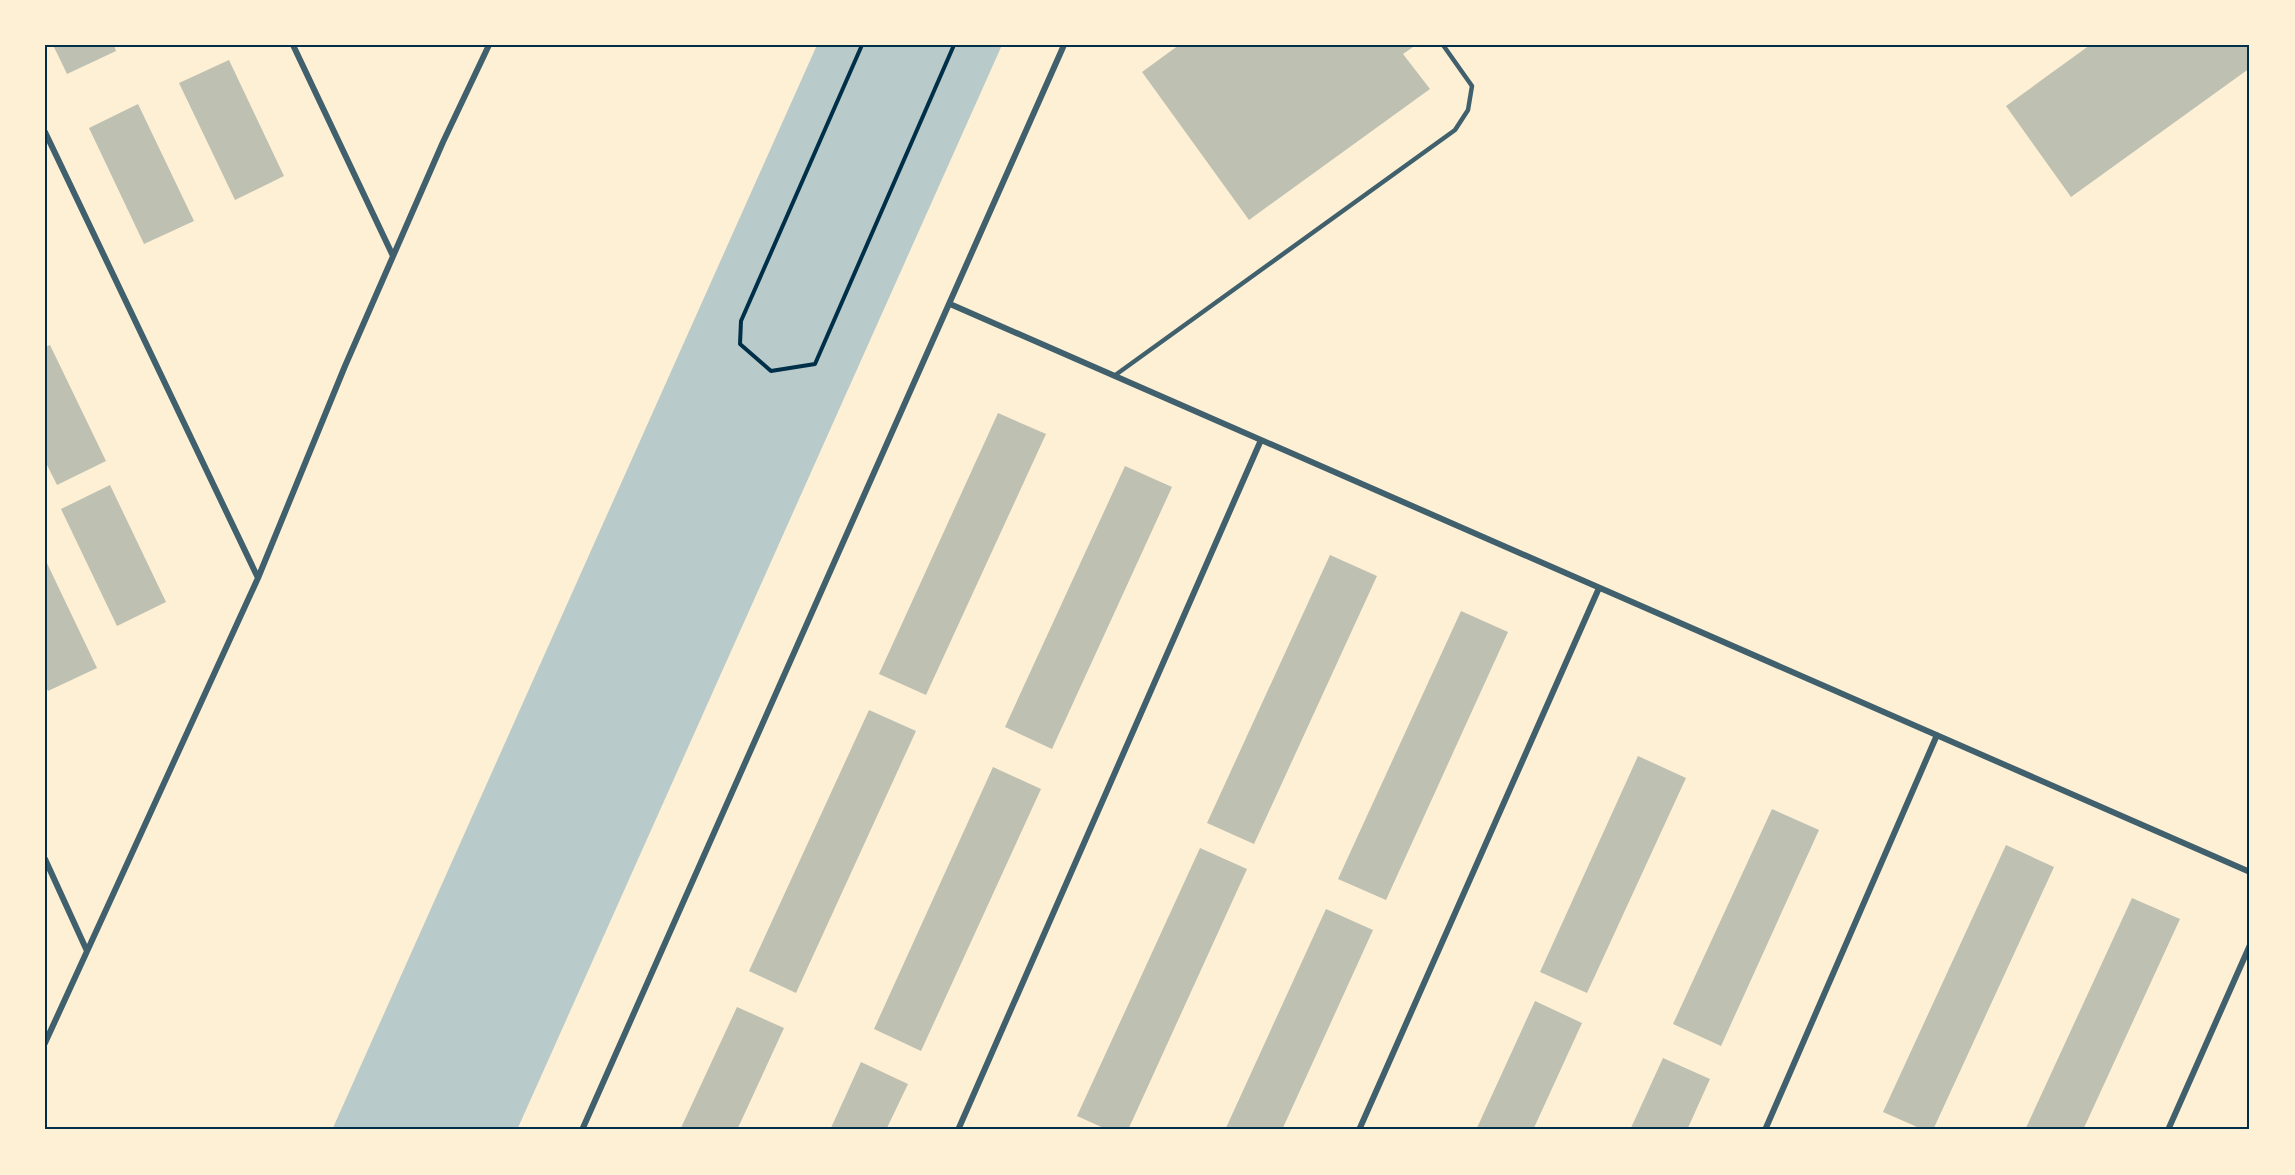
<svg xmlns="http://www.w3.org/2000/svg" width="2295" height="1175" viewBox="0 0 2295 1175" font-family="Montserrat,sans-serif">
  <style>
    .green { fill: #b9caca }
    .building { fill: #bec0b2 }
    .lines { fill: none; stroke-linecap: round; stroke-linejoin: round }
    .path { stroke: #003049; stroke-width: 4 }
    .service { stroke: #3f606c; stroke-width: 4.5 }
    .minor { stroke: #3f606c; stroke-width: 6 }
    .neatline { fill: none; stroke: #003049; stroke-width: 2 }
  </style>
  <rect width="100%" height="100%" fill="#fdf0d5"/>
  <path class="green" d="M817,45h185l-485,1085h-185z"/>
  <path class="building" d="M53,45h61l2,6 -49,23z
    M1179,45h237l-13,9 27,35 -181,131 -107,-148z
    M2090,45h160v23l-179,129 -65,-91z
    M229,60l55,116 -49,24 -56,-117z
    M138,104l56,117 -50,23 -55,-116z
    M50,345l56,116 -49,24 -12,-24v-114z
    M998,413l48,21 -120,261 -47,-21z
    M1125,466l47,21 -120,262 -47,-22z
    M110,485l56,117 -49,24 -56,-117z
    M1330,555l47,21 -123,268 -47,-21z
    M45,559l52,109 -49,23 -3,-5z
    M1461,611l47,21 -122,268 -48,-21z
    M869,710l47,21 -120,262 -47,-22z
    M1638,756l48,22 -99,215 -47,-21z
    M993,767l48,22 -120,262 -47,-22z
    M1772,809l47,21 -98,216 -48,-22z
    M2006,845l48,22 -121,263h-9l-41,-18z
    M1200,848l47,21 -119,261h-20l-31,-14z
    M2132,898l48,21 -97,211h-58z
    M1326,909l47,21 -91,200h-57z
    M1535,1001l47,22 -49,107h-57z
    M737,1007l47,21 -47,102h-57z
    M1663,1058l47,21 -23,51h-57z
    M861,1062l47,22 -22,46h-56z"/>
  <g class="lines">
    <path class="path" d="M862,45l-121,276 -1,23 31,27 44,-7 139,-319"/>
    <path class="service" d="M1114,376l341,-246 13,-20 4,-24 -29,-41"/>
    <path class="minor" d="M293,45l100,211
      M45,132l213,446
      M950,304l1300,568
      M45,859l42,92
      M45,1043l213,-465 87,-212 98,-224 46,-97
      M582,1130l482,-1085
      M958,1130l303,-690
      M1359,1130l240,-542
      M1765,1130l172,-395
      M2168,1130l82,-185"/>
  </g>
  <rect width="2295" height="1175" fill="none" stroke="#fdf0d5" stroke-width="93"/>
  <rect x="46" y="46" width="2202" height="1082" class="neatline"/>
</svg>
